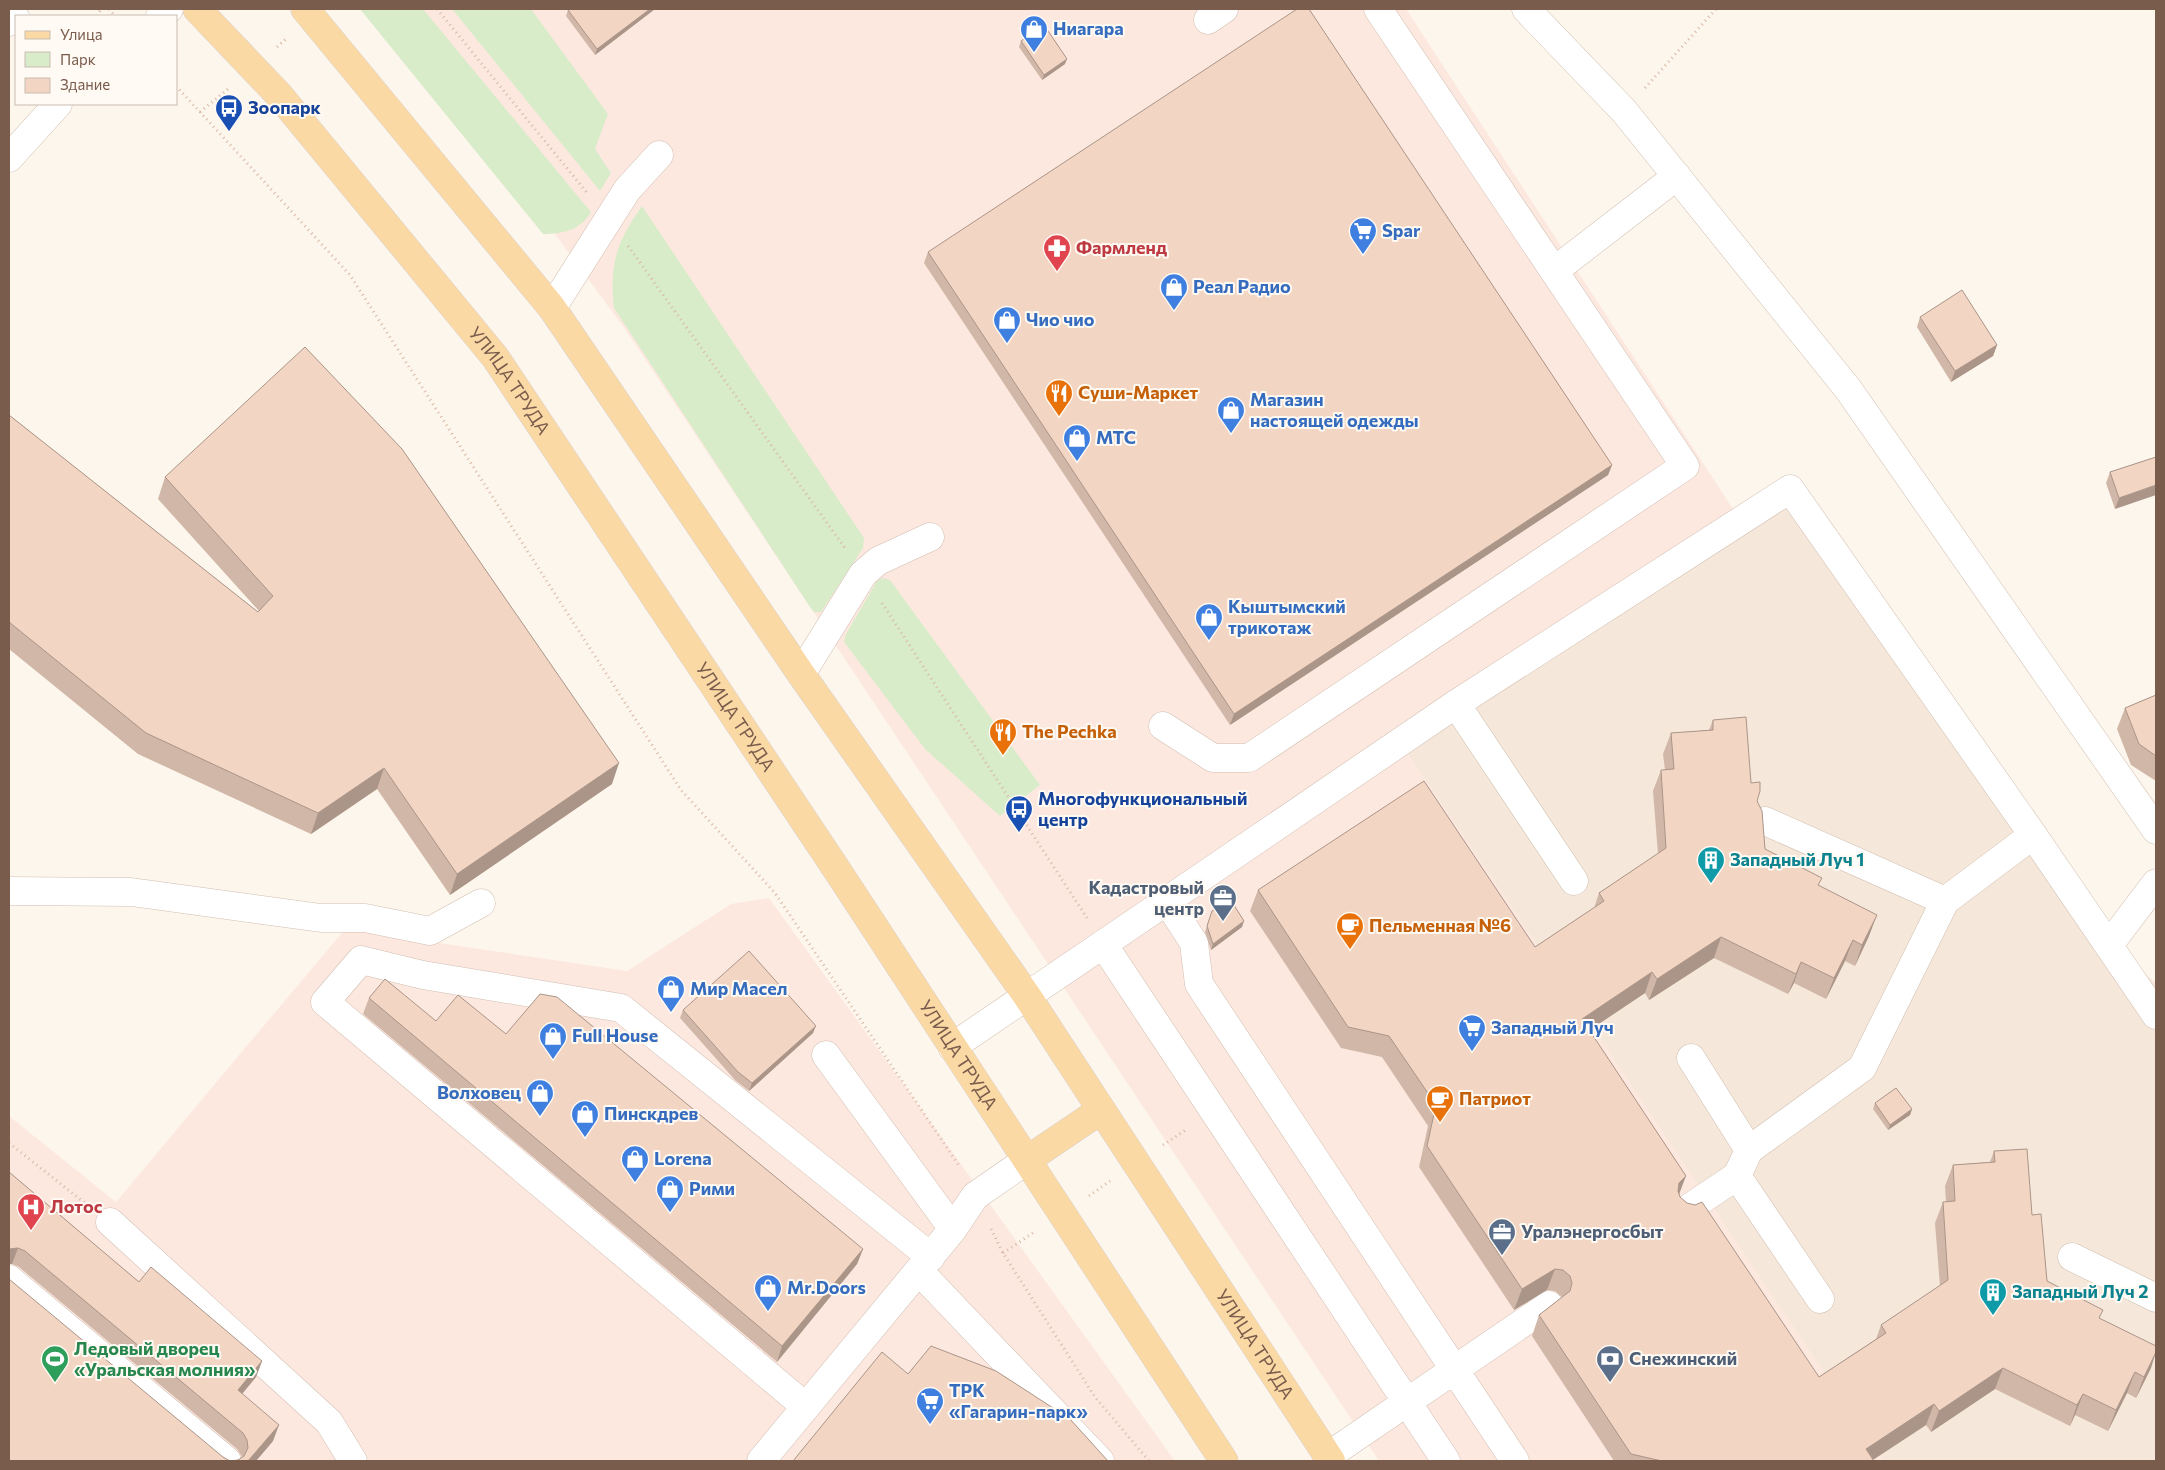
<svg xmlns="http://www.w3.org/2000/svg" width="2165" height="1470" viewBox="0 0 2165 1470" font-family="Commissioner,sans-serif">
  <style>
    .residential { fill: #f5e8da }
    .commercial { fill: #fde8e0 }
    .green { fill: #d8ecc9 }
    .lines { fill: none; stroke-linecap: round; stroke-linejoin: round }
    .minor-casing { stroke: #d1beb0; stroke-width: 29 }
    .major-casing { stroke: #dad1cd; stroke-width: 29 }
    .path { stroke: #d9b8a5; stroke-width: 3; stroke-dasharray: 1 4; stroke-linecap: butt }
    .minor { stroke: #fff; stroke-width: 28 }
    .major { stroke: #fbd9a5; stroke-width: 28 }
    .wall { fill: #d1b7a8 }
    .shaded-wall { fill: #aa9588 }
    .building { fill: #f3d5c3; stroke: #aa9588 }
    .labels { text-anchor: middle; stroke-width: 4; stroke-linejoin: round; paint-order: stroke }
    .shop-label { font-size: 18px; font-weight: bold; fill: #366cbe; stroke: #fffaf3; text-anchor: start }
    .transit-label { font-size: 18px; font-weight: bold; fill: #164399; stroke: #fffaf3; text-anchor: start }
    .health-label { font-size: 18px; font-weight: bold; fill: #be3a42; stroke: #fffaf3; text-anchor: start }
    .street-label { font-size: 18px; fill: #7a5c4d; stroke: #fffaf3 }
    .food-label { font-size: 18px; font-weight: bold; fill: #c56008; stroke: #fffaf3; text-anchor: start }
    .culture-label { font-size: 18px; font-weight: bold; fill: #0d838f; stroke: #fffaf3; text-anchor: start }
    .service-label { font-size: 18px; font-weight: bold; fill: #4e5e75; stroke: #fffaf3; text-anchor: start }
    .leisure-label { font-size: 18px; font-weight: bold; fill: #27864d; stroke: #fffaf3; text-anchor: start }
  </style>
  <rect width="100%" height="100%" fill="#fdf6ec"/>
  <path class="residential" d="M1785,481l324,464 47,38v478h-293l-458,-712z"/>
  <path class="commercial" d="M373,9h1033l331,506 -332,234 479,712h-505l-754,-1132 -79,-107z
    M769,898l406,563h-1166v-345l107,86 229,-273 282,42 104,-67z"/>
  <path class="green" d="M360,9h63l168,203c-10,18 -28,22 -48,22z
    M452,9h79l77,105 -13,35 16,24 -11,18z
    M642,206l222,332 -1,10 -42,64h-7l-4,-5 -196,-299c-5,-44 3,-67 28,-102z
    M883,578l7,2 150,205 -40,31 -75,-67 -81,-107 2,-8 31,-53z"/>
  <g class="lines">
    <g class="minor-casing">
      <path id="minor" d="M1526,9l98,102 224,278 308,441
        M160,16l9,-7
        M1208,20l16,-11
        M9,22l4,-4 3,1
        M9,158l49,-54
        M1554,271l123,-95
        M552,308l75,-118 32,-35
        M801,674l62,-100 15,-13 52,-24
        M1456,704l118,177
        M1163,726l50,32h36l436,-292 -307,-457
        M1765,821l180,80
        M9,891l122,1 190,26h44l65,13 51,-28
        M1167,901l27,42 5,41 316,477
        M1103,944l343,517
        M2109,945l47,-62
        M952,1047l504,-343 334,-215 243,346 123,180
        M826,1055l127,174
        M1691,1058l58,92
        M1737,1176l83,123
        M1686,1210l51,-34 12,-26 113,-82 83,-167 88,-66
        M110,1222l219,200 24,39
        M2072,1257l84,41
        M919,1271l181,190
        M9,1279l218,182
        M806,1407l-481,-405 36,-42 62,15 198,33 310,249
        M1328,1456l221,-151
        M761,1461l192,-232 22,-33 52,-36"/>
    </g>
    <g class="major-casing">
      <g id="major">
        <path id="s1" d="M197,9l82,86 216,262 342,513 387,591"/>
        <path id="s2" d="M305,9l247,299 249,366 226,322 304,465"/>
        <path d="M1027,1160l74,-50"/>
      </g>
    </g>
    <path class="path" d="M109,9l6,7
      M437,9l151,185
      M97,16l4,-7
      M277,47l10,-9
      M176,86l174,189 331,515 94,103 185,274
      M1645,88l71,-79
      M200,112l28,-23
      M628,246l217,302
      M882,603l205,315
      M9,1143l77,61
      M1163,1145l24,-16
      M1089,1196l21,-15
      M991,1229l12,24 92,144 54,64
      M1003,1253l33,-22"/>
    <use href="#minor" class="minor"/>
    <use href="#major" class="major"/>
  </g>
  <path class="wall" d="M655,9l-60,46 -29,-39 2,-6z
    M1021,41l44,23 -23,16 -23,-33z
    M928,252l684,213 -4,10 -378,250 -306,-462z
    M1920,317l77,28 -4,11 -42,26 -34,-55z
    M9,415l249,197 1,-1 -101,-112 7,-22 447,307 -162,111 -73,-106 -66,45 -173,-80 -129,-105z
    M2156,457l-41,52 -9,-26 4,-11z
    M2156,695v86l-25,-16 -14,-36 8,-21z
    M1713,720l38,63 6,18 8,48 54,37 50,50 -14,30 -10,-5 -19,38 -32,-16 -6,11 -74,-36 -65,42 -4,-7 -56,37 90,163 1,4 139,180 57,-38 5,-14 59,-39 -5,-63 8,-21h3l-1,-16 8,-21 37,-3 4,-11 38,64 15,66 53,37 51,50 -15,30 -9,-5 -19,38 -33,-16 -5,11 -75,-37 -64,43 -5,-7 -53,35 1,1h-260l-82,-125 7,-21 23,-18 -7,-6 -8,-1 -33,20 -95,-143 9,-41 -46,-69 -41,-9 -91,-137 8,-21 277,57 59,-39 5,-15 59,-39 -5,-63 8,-21h4l-2,-16 8,-21 38,-3z
    M1212,911l30,16 -31,23 -6,-18z
    M369,998l67,23 70,13 357,215 -6,15 -80,98 -414,-348z
    M683,1010l130,23 -64,58 -14,-11 -55,-62z
    M1875,1103l37,6 -2,6 -22,15 -15,-21z
    M9,1172l130,110 123,79 -6,16 -14,17 31,47 -17,20h-247l214,-4 7,4 8,-1 4,-3 -1,-2 -4,-6 -218,-182 -7,-3z"/>
  <path class="shaded-wall" d="M650,9h5l-60,46 2,-6z
    M1067,59l-2,5 -23,16 2,-5z
    M1997,345l-4,11 -42,26 4,-11z
    M1612,465l-4,10 -378,250 4,-11z
    M2156,485v10l-41,14 4,-11z
    M619,763l-7,21 -162,111 7,-21z
    M384,768l-7,21 -66,45 7,-21z
    M1877,915l-8,21 -14,30 7,-21z
    M1244,921l-2,6 -31,23 2,-6z
    M1721,937l-7,21 -65,42 8,-21z
    M1853,940l-8,21 -19,38 8,-21z
    M1801,962l-7,21 -6,11 8,-20z
    M1652,972l-7,21 -70,47 7,-21z
    M816,1026l-3,7 -64,58 3,-8z
    M1912,1109l-2,6 -22,15 2,-5z
    M1686,1176l-8,21 -6,7 7,-21z
    M18,1248l-6,16h-3v-15z
    M863,1249l-6,15 -80,98 5,-16z
    M1555,1269l-8,21 -33,20 8,-21z
    M2156,1352l-5,16 -15,30 8,-21z
    M262,1361l-6,16 -24,29 6,-16z
    M2003,1368l-8,21 -64,43 8,-21z
    M2135,1372l-8,21 -19,38 8,-21z
    M2083,1394l-8,21 -5,11 7,-21z
    M1934,1404l-8,21 -55,36 -5,-12z
    M279,1425l-6,16 -17,20h-8z"/>
  <path class="building" d="M570,9h80l-53,40 -29,-39z
    M1297,9h12l303,456 -378,249 -306,-462z
    M1044,25l23,34 -23,16 -23,-34z
    M1962,290l35,55 -42,26 -35,-54z
    M305,347l97,102 217,314 -162,111 -73,-106 -66,45 -172,-80 -137,-111v-207l249,197 15,-16 -108,-119z
    M2156,457v28l-37,13 -9,-26z
    M2156,695v61l-17,-12 -14,-36z
    M1746,717l5,66 9,-1v9l-3,10 5,10 3,38 57,29 -4,7 59,30 -15,30 -9,-5 -19,38 -33,-16 -5,12 -75,-37 -64,42 -5,-7 -70,47 104,157 -7,7 -1,8 2,6 7,6 8,2 7,-3 117,175 67,-44 -5,-8 67,-45 -5,-78 12,-1 -2,-36 42,-3 -1,-11 33,-2 5,66 9,-1 6,67 56,29 -4,8 57,28v6l-12,25 -9,-5 -19,38 -33,-16 -6,11 -74,-37 -64,43 -5,-7 -68,45 8,12h-212l-31,-7 -92,-139 31,-24 2,-8 -2,-7 -7,-6 -8,-1 -33,20 -95,-143 9,-41 -47,-69 -41,-9 -90,-137 166,-109 111,166 69,-46 -5,-8 67,-45 -5,-78 13,-1 -3,-36 42,-3v-10z
    M1230,899l14,22 -31,23 -6,-18 5,-15z
    M749,951l67,75 -64,57 -14,-11 -55,-62z
    M385,979l51,42 22,-26 48,39 34,-40 17,3 306,252 -81,97 -413,-348z
    M1896,1088l16,21 -22,16 -15,-22z
    M9,1172l130,110 12,-15 111,94 -24,29 41,35 -31,36h-239v-182l214,178 7,4 8,-1 6,-4 4,-8 -1,-8 -4,-7 -218,-182 -7,-3 -9,1z
    M931,1346l65,25 74,48 38,42h-315l89,-109 26,22z"/>
  <defs>
    <g id="shop-pin" transform="scale(1.4375)"><path d="M0 17L-7.5 6A9.5 9.5 0 1 1 7.5 6Z" fill="#3f7fe0" stroke="#fffaf3"/><path d="M-5-2.5h2.3a2.7 3.5 0 0 1 5.4 0H5L5.5 6h-11ZM-1.5-2.5h3a1.5 2.3 0 0 0-3 0Z" fill="#fff"/></g>
    <g id="bus-pin" transform="scale(1.4375)"><path d="M0 17L-7.5 6A9.5 9.5 0 1 1 7.5 6Z" fill="#1a4fb4" stroke="#fffaf3"/><path d="M-5-6H5V4H4V6H2V4H-2V6H-4V4H-5ZM-3.5-4V0h7V-4ZM-3.5 1.2v1.5H-2V1.2ZM2 1.2v1.5H3.5V1.2Z" fill="#fff"/></g>
    <g id="supermarket-pin" transform="scale(1.4375)"><path d="M0 17L-7.5 6A9.5 9.5 0 1 1 7.5 6Z" fill="#3f7fe0" stroke="#fffaf3"/><path d="M-6-5.5h2.5l.6 2H6L4.5 2H-2.5L-4.4-4H-6ZM-1.5 3.2a1.3 1.3 0 1 0 .1 0ZM3 3.2a1.3 1.3 0 1 0 .1 0Z" fill="#fff"/></g>
    <g id="pharmacy-pin" transform="scale(1.4375)"><path d="M0 17L-7.5 6A9.5 9.5 0 1 1 7.5 6Z" fill="#e0444e" stroke="#fffaf3"/><path d="M-2-6h4v4h4v4h-4v4h-4v-4h-4v-4h4Z" fill="#fff"/></g>
    <g id="restaurant-pin" transform="scale(1.4375)"><path d="M0 17L-7.5 6A9.5 9.5 0 1 1 7.5 6Z" fill="#e8710a" stroke="#fffaf3"/><path d="M-5-6h1v4h1v-4h1v4h1v-4h1v5L-1.5 .5V6h-2V.5L-5-1ZM5-6V6H3V1.5H1.5Q1.5-4 5-6Z" fill="#fff"/></g>
    <g id="building-pin" transform="scale(1.4375)"><path d="M0 17L-7.5 6A9.5 9.5 0 1 1 7.5 6Z" fill="#0f9aa8" stroke="#fffaf3"/><path d="M-4-6H4V6H1V3H-1V6H-4ZM-2.5-4.3h1.7v1.8h-1.7ZM.8-4.3h1.7v1.8H.8ZM-2.5-1h1.7V.8h-1.7ZM.8-1h1.7V.8H.8Z" fill="#fff"/></g>
    <g id="office-pin" transform="scale(1.4375)"><path d="M0 17L-7.5 6A9.5 9.5 0 1 1 7.5 6Z" fill="#5c6f8a" stroke="#fffaf3"/><path d="M-6-3h4V-5.5h4V-3h4V5H-6ZM-1-4.5V-3h2v-1.5ZM-6 0V1H6V0Z" fill="#fff"/></g>
    <g id="cafe-pin" transform="scale(1.4375)"><path d="M0 17L-7.5 6A9.5 9.5 0 1 1 7.5 6Z" fill="#e8710a" stroke="#fffaf3"/><path d="M-5.5-4.5H6V0H3Q3 3.5 0 3.5H-2.5Q-5.5 3.5-5.5 0ZM3-3.2v2h1.7v-2ZM-6 4.5H4V6H-6Z" fill="#fff"/></g>
    <g id="hospital-pin" transform="scale(1.4375)"><path d="M0 17L-7.5 6A9.5 9.5 0 1 1 7.5 6Z" fill="#e0444e" stroke="#fffaf3"/><path d="M-5-5h3v3.5h4V-5h3V5h-3V1.5h-4V5h-3Z" fill="#fff"/></g>
    <g id="stadium-pin" transform="scale(1.4375)"><path d="M0 17L-7.5 6A9.5 9.5 0 1 1 7.5 6Z" fill="#2e9e5b" stroke="#fffaf3"/><path d="M0-5a6.5 5 0 1 0 0 10a6.5 5 0 1 0 0-10ZM-3.5-1.8h7v3.6h-7Z" fill="#fff"/></g>
    <g id="bank-pin" transform="scale(1.4375)"><path d="M0 17L-7.5 6A9.5 9.5 0 1 1 7.5 6Z" fill="#5c6f8a" stroke="#fffaf3"/><path d="M-6-4H6V4H-6ZM0-2.3a2.3 2.3 0 1 0 0 4.6a2.3 2.3 0 1 0 0-4.6Z" fill="#fff"/></g>
  </defs>
  <g fill-rule="evenodd">
    <use href="#shop-pin" x="1034" y="29"/>
    <use href="#bus-pin" x="229" y="108"/>
    <use href="#supermarket-pin" x="1363" y="231"/>
    <use href="#pharmacy-pin" x="1057" y="248"/>
    <use href="#shop-pin" x="1174" y="287"/>
    <use href="#shop-pin" x="1007" y="320"/>
    <use href="#restaurant-pin" x="1059" y="393"/>
    <use href="#shop-pin" x="1231" y="410"/>
    <use href="#shop-pin" x="1077" y="438"/>
    <use href="#shop-pin" x="1209" y="617"/>
    <use href="#restaurant-pin" x="1003" y="732"/>
    <use href="#bus-pin" x="1019" y="809"/>
    <use href="#building-pin" x="1711" y="860"/>
    <use href="#office-pin" x="1223" y="898"/>
    <use href="#cafe-pin" x="1350" y="926"/>
    <use href="#shop-pin" x="671" y="989"/>
    <use href="#supermarket-pin" x="1472" y="1028"/>
    <use href="#shop-pin" x="553" y="1036"/>
    <use href="#shop-pin" x="540" y="1093"/>
    <use href="#cafe-pin" x="1440" y="1099"/>
    <use href="#shop-pin" x="585" y="1114"/>
    <use href="#shop-pin" x="635" y="1159"/>
    <use href="#shop-pin" x="670" y="1189"/>
    <use href="#hospital-pin" x="31" y="1207"/>
    <use href="#office-pin" x="1502" y="1232"/>
    <use href="#shop-pin" x="768" y="1288"/>
    <use href="#building-pin" x="1993" y="1292"/>
    <use href="#stadium-pin" x="55" y="1359"/>
    <use href="#bank-pin" x="1610" y="1359"/>
    <use href="#supermarket-pin" x="930" y="1401"/>
  </g>
  <g class="labels">
    <g class="shop-label">
      <text x="1053" y="35">Ниагара</text>
      <text x="1382" y="237">Spar</text>
      <text x="1193" y="293">Реал Радио</text>
      <text x="1026" y="326">Чио чио</text>
      <text x="1250" y="406">Магазин<tspan x="1250" dy="21">настоящей одежды</tspan></text>
      <text x="1096" y="444">МТС</text>
      <text x="1228" y="613">Кыштымский<tspan x="1228" dy="21">трикотаж</tspan></text>
      <text x="690" y="995">Мир Масел</text>
      <text x="1491" y="1034">Западный Луч</text>
      <text x="572" y="1042">Full House</text>
      <text x="521" y="1099" text-anchor="end">Волховец</text>
      <text x="604" y="1120">Пинскдрев</text>
      <text x="654" y="1165">Lorena</text>
      <text x="689" y="1195">Рими</text>
      <text x="787" y="1294">Mr.Doors</text>
      <text x="949" y="1397">ТРК<tspan x="949" dy="21">«Гагарин-парк»</tspan></text>
    </g>
    <g class="transit-label">
      <text x="248" y="114">Зоопарк</text>
      <text x="1038" y="805">Многофункциональный<tspan x="1038" dy="21">центр</tspan></text>
    </g>
    <g class="health-label">
      <text x="1076" y="254">Фармленд</text>
      <text x="50" y="1213">Лотос</text>
    </g>
    <g class="street-label">
      <text dy="6" stroke="none"><textPath href="#s1" startOffset="486">УЛИЦА ТРУДА</textPath></text>
      <text dy="6" stroke="none"><textPath href="#s1" startOffset="891">УЛИЦА ТРУДА</textPath></text>
      <text dy="6" stroke="none"><textPath href="#s1" startOffset="1296">УЛИЦА ТРУДА</textPath></text>
      <text dy="6" stroke="none"><textPath href="#s2" startOffset="1640">УЛИЦА ТРУДА</textPath></text>
    </g>
    <g class="food-label">
      <text x="1078" y="399">Суши-Маркет</text>
      <text x="1022" y="738">The Pechka</text>
      <text x="1369" y="932">Пельменная №6</text>
      <text x="1459" y="1105">Патриот</text>
    </g>
    <g class="culture-label">
      <text x="1730" y="866">Западный Луч 1</text>
      <text x="2012" y="1298">Западный Луч 2</text>
    </g>
    <g class="service-label">
      <text x="1204" y="894" text-anchor="end">Кадастровый<tspan x="1204" dy="21">центр</tspan></text>
      <text x="1521" y="1238">Уралэнергосбыт</text>
      <text x="1629" y="1365">Снежинский</text>
    </g>
    <g class="leisure-label">
      <text x="74" y="1355">Ледовый дворец<tspan x="74" dy="21">«Уральская молния»</tspan></text>
    </g>
  </g>
  <rect width="2165" height="1470" fill="none" stroke="#7a5c4d" stroke-width="20"/>
  <rect x="15" y="15" width="162" height="90" fill="#fffaf3" stroke="#cabbb1"/>
  <rect x="25" y="31" width="25" height="8" fill="#fbd9a5" stroke="#cabbb1"/>
  <text x="60" y="40" font-size="15" fill="#7a5c4d">Улица</text>
  <rect x="25" y="52" width="25" height="15" fill="#d8ecc9" stroke="#cabbb1"/>
  <text x="60" y="65" font-size="15" fill="#7a5c4d">Парк</text>
  <rect x="25" y="78" width="25" height="15" fill="#f3d5c3" stroke="#cabbb1"/>
  <text x="60" y="90" font-size="15" fill="#7a5c4d">Здание</text>
</svg>
